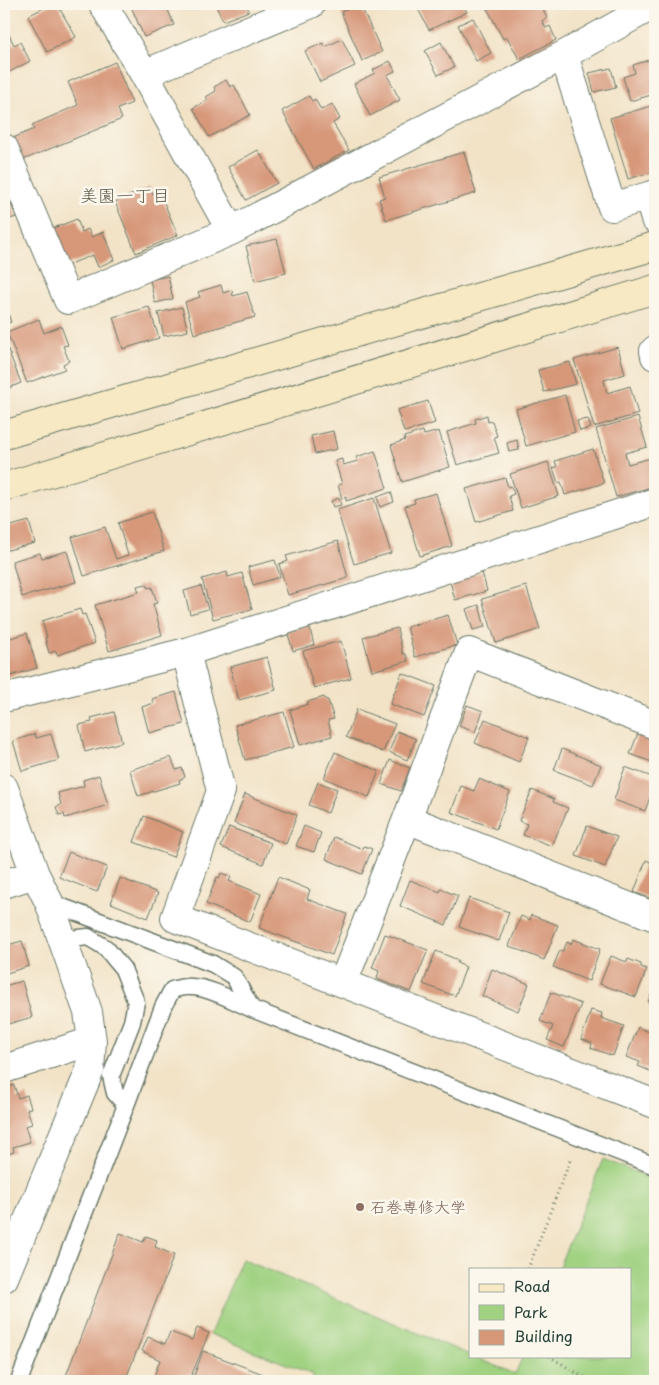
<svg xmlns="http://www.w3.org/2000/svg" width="659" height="1385" viewBox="0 0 659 1385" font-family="'Playpen Sans','Klee One',sans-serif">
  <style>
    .green { fill: #a0d282; stroke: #60885b }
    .building { fill: #d7987a }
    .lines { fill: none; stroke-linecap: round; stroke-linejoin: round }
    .lane-casing { stroke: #697767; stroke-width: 19 }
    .street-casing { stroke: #697767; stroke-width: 30 }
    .secondary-casing { stroke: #697767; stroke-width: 30 }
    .path { stroke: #697767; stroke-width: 3; stroke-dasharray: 1 4; stroke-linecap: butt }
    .lane { stroke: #fff; stroke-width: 16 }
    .street { stroke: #fff; stroke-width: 28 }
    .secondary { stroke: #f7e9c3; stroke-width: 28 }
    .education-dot { fill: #8d6e63; stroke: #fbf7ec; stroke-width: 2 }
    .labels { text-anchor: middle; stroke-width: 5; stroke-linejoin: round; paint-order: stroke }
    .education-label { font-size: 16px; fill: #785e54; stroke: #fbf7ec; text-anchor: start }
    .neighbourhood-label { font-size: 18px; fill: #5f5d4c; stroke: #fbf7ec }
  </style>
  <rect width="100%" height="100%" fill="#fbf7ec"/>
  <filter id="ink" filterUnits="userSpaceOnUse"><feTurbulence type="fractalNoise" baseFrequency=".02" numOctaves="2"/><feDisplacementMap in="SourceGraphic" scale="10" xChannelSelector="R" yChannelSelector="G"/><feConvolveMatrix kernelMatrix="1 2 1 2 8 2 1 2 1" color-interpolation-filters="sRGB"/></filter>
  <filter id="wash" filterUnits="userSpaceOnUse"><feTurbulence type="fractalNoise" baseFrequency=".0096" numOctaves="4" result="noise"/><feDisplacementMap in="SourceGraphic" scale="20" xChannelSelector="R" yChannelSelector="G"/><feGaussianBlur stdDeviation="1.12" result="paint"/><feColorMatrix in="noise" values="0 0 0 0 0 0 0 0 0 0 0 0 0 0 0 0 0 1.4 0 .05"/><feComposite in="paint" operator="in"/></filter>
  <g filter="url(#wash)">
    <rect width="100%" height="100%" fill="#f2e3c7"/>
    <path class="green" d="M603,1159l52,21v201h-344l3,-6 -104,-41 32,-75 273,115 8,-18h107v-87h-72z"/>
    <g id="blocks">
      <path class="building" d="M51,4h6l19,33 -29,15 -19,-36z
        M130,4h39l3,5 -4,1 6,15 -30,12z
        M215,4h31l3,7 -26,10z
        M360,4l22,48 -20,9 -21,-49z
        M424,4h39l4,8 -38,18 -12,-23z
        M490,4h45l1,3 5,-2 6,13 -5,3 4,7 4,-2 6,14 -37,19 -12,-22 -4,2 -17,-33z
        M473,18l18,35 -15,8 -18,-36z
        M4,24l10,21 6,-3 10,19 -26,14z
        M342,39l13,27 -35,16 -15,-31 18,-8 2,4z
        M441,42l13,25 -16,8 -13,-24z
        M655,58v36l-25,7 -7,-24 12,-4 -2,-8z
        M390,61l5,10 -8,4 13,25 -30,16 -16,-32 21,-11 -2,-3z
        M115,62l17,41 -14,6 4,10 -99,41 -10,-22 21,-9 -2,-4 46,-20 -10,-23z
        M611,68l5,19 -22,5 -5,-19z
        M226,80l4,7 4,-2 16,30 -41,22 -16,-29 15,-8 -2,-3 10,-6 -2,-4z
        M309,96l3,5 3,-2 6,11 11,-6 8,15 -7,4 16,27 -35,19 -32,-58z
        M651,106l4,17v48l-27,8 -18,-61z
        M258,150l19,33 -31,17 -18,-33z
        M464,152l12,41 -90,27 -7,-21 6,-2 -6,-20z
        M150,187l3,7 6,-3 19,44 -42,18 -21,-51z
        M10,201l6,16 -12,4v-18z
        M77,219l5,13 6,-3 4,8 11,-5 11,28 -16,7 -5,-12 -28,11 -14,-37z
        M277,239l9,34 -31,8 -9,-35z
        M168,276l5,23 -18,4 -5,-23z
        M221,285l2,8 9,-3 1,6 14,-4 8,25 -61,17 -9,-32 15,-5 -2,-5z
        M4,302l7,20 -7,3z
        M149,307l10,31 -36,11 -10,-32z
        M182,307l6,24 -24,5 -6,-23z
        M39,319l5,14 17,-7 7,19 -5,1 6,15 -6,3 2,5 -38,14 -20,-51z
        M7,347l14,36 -17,7v-42z
        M618,347l7,27 -21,6 3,13 23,-7 8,28 -44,13 -20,-67z
        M570,362l6,22 -32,8 -6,-22z
        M565,395l10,37 -49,14 -10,-37z
        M428,401l7,22 -31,9 -7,-22z
        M487,415l1,7 4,-1 5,15 -3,1 5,16 -42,12 -10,-33 29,-9 -1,-4z
        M638,417l9,30 -22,6 3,11 23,-6 4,15v13l-39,11 -20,-68z
        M588,419l3,9 -11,3 -3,-10z
        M333,431l4,18 -22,5 -4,-18z
        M423,431l1,4 15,-4 11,36 -48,15 -11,-37 14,-5 -1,-3z
        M517,440l2,10 -10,2 -2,-9z
        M593,449l11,34 -39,12 -4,-13 -3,1 -5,-15 4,-1 -2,-6z
        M375,451l12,37 -41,13v-4l-4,2 -4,-14 4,-1 -7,-23 7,-2 1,6 15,-4 -2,-4z
        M548,462l11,34 -38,12 -11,-34z
        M505,478l3,9 3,-1 3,8 -5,2 4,15 -37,11 -10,-33z
        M391,492l3,10 -14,5 -3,-10z
        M436,493l16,53 -32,10 -15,-50 10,-3 -1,-4z
        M339,498l2,7 -8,2 -2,-6z
        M374,498l17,55 -37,11 -17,-54z
        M152,512l12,39 -80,25 -12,-39 33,-10 11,32 12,-4 -10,-32z
        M29,521l6,22 -31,8v-23z
        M338,541l10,37 -60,17 -9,-31 9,-3 -2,-5z
        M67,551l9,31 -54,15 -10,-36 28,-8 2,5z
        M275,560l5,17 -27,8 -5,-18z
        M227,572l1,5 14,-4 10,36 -39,10 -11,-40z
        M482,572l5,19 -32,9 -5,-19z
        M147,584l1,4 4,-1 5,16 -4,1 9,31 -53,16 -14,-46 44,-13 -2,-6z
        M201,586l7,23 -18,5 -6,-23z
        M526,586l14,43 -44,14 -14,-44z
        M479,605l6,22 -12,3 -7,-21z
        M80,609l2,6 3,-1 10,29 -38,12 -1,-4 -7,2 -4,-15 2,-1 -5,-16z
        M448,615l9,30 -42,12 -8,-30z
        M309,625l5,20 -21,6 -6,-20z
        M397,628l6,26h3l2,7 -36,10 -9,-34z
        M27,633l10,35 -33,10v-38z
        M341,641l10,37 -37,10 -11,-37z
        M267,657l9,33 -37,10 -9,-33z
        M402,673l34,13 -12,31 -34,-13z
        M176,692l8,32 -35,9 -7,-26 12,-4 -2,-4z
        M324,697l2,3h2l6,19 -6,1 4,16 -32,9 -10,-35 18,-6 -1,-2z
        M467,705l16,6 -8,21 -16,-6z
        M357,709l38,15 -12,28 -37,-15z
        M114,712l8,30 -37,10 -6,-27 13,-3 -1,-4z
        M284,712l10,35 -49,13 -10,-35z
        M485,719l44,18 -10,25 -44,-19z
        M397,731l19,8 -9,21 -18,-8z
        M638,733l17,7v13l-3,9 -22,-8z
        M35,734l1,4 15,-4 8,26 -37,11 -9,-30z
        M562,749l39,16 -8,20 -39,-15z
        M335,752l44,19 -10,26 -45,-19z
        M171,757l5,13 6,-2 3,9 -6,3 1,3 -42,13 -8,-26z
        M390,760l20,8 -9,23 -20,-7z
        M625,767l30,11v5l-10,28 -31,-11z
        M99,775l9,30 -43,13 -1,-4 -5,1 -3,-8 5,-2 -3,-12 26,-7 -1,-6z
        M479,779l31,13 -14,37 -45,-17 10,-26 13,5z
        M318,782l19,7 -9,24 -19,-8z
        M532,790l22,9 -1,3 15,6 -16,38 -29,-11 4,-11 -8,-3z
        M245,794l52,21 -11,29 -52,-21z
        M144,816l39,16 -10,25 -39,-15z
        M304,826l17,7 -7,19 -18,-6z
        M587,826l30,11 -12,30 -29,-11z
        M229,827l42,16 -8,21 -42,-17z
        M334,837l29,12 1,-3 8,3 -10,25 -36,-15z
        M69,852l38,15 -10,25 -38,-15z
        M646,860l9,4v36l-21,-8z
        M221,873l10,4 -2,4 32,13 -11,28 -44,-18 11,-27 2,1z
        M278,877l32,13 -3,9 40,15 -15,41 -73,-27z
        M120,878l38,15 -10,25 -37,-15z
        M410,880l30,12 1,-3 17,7 -12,29 -46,-19z
        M469,898l40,14 -10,29 -40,-14z
        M531,915l27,10 -14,35 -35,-14 12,-30 9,4z
        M385,934l43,16 -17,42 -34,-13 2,-8 -7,-3z
        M573,939l27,10 -11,32 -36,-14 7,-17 3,1 4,-9 4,2z
        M22,941l7,25 -25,8v-28z
        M436,951l22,9 -1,3 9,4 -11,29 -32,-12z
        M611,956l16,6 1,-3 13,5v3l6,2 -11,28 -36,-13z
        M492,969l37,15 -11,27 -36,-15z
        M22,981l10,36 -27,8 -1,-5v-34z
        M655,984v22l-7,-3z
        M551,992l30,12 -17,43 -17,-7 6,-14 -13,-5z
        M591,1010l11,3 -1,5 23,8 -11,30 -22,-8 1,-5 -11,-4z
        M638,1027l13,6 -1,3 5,2v35l-17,-7 2,-4 -14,-5z
        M14,1085l4,13 9,-3 4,13 -4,1 5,15 -7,2 5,16 -17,5 1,5 -10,3v-67z
        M120,1233l23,9 3,-6 11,4 -2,7 19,8 -49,126h-61z
        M197,1328l12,5 -20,48h-37l8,-21 -18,-9 6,-14 17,7 5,-12 22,8z
        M203,1351l78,30h-89z"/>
    </g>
  </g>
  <g filter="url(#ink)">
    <use href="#blocks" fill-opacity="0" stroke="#697767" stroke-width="1"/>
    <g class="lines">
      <g class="lane-casing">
        <path id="lane" d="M49,902l164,62 21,13 18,32
          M62,940l26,-3 18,11 17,21 13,33 -4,20 -21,54 4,17 11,12
          M19,1381l107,-276 37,-98 9,-17c7,-2 13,-4 20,-3 17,0 44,15 60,22l403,157"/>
      </g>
      <g class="street-casing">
        <path id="street" d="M103,4l41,70 87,157
          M564,55l48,152 43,-13
          M144,74l167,-70
          M4,148l64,152 163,-69 333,-176 91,-51
          M648,196l7,23
          M655,350l-1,1 1,5
          M186,652l35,139 -46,127 480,186
          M4,698l182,-46 469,-150
          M4,788l31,86 14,28 39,110 4,29 -2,29 -86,208
          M407,819l248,98
          M4,884l31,-10
          M343,983l64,-164 62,-167 186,73
          M4,1069l88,-28"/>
      </g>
      <g class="secondary-casing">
        <path id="secondary" d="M4,435l651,-189
          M4,487l651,-198"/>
      </g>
      <path class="path" d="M528,1269l43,-111
        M549,1356l41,25"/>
      <use href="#lane" class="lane"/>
      <use href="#street" class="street"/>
      <use href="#secondary" class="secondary"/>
    </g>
  </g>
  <circle class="education-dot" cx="360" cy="1207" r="5"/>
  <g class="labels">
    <g class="education-label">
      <text x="370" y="1213">石巻専修大学</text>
    </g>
    <g class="neighbourhood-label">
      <text x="125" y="202">美園一丁目</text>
    </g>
  </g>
  <rect width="659" height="1385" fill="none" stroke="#fbf7ec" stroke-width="20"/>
  <rect x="469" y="1268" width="162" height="90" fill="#fbf7ec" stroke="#a3ada2"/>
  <rect x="479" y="1284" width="25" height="8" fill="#f7e9c3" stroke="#a3ada2"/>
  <text x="514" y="1292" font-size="15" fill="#1f3d34">Road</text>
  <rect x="479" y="1305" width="25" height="15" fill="#a0d282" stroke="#a3ada2"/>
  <text x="514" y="1318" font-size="15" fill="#1f3d34">Park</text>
  <rect x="479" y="1330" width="25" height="15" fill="#d7987a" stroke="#a3ada2"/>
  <text x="514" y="1342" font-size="15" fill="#1f3d34">Building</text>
</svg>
